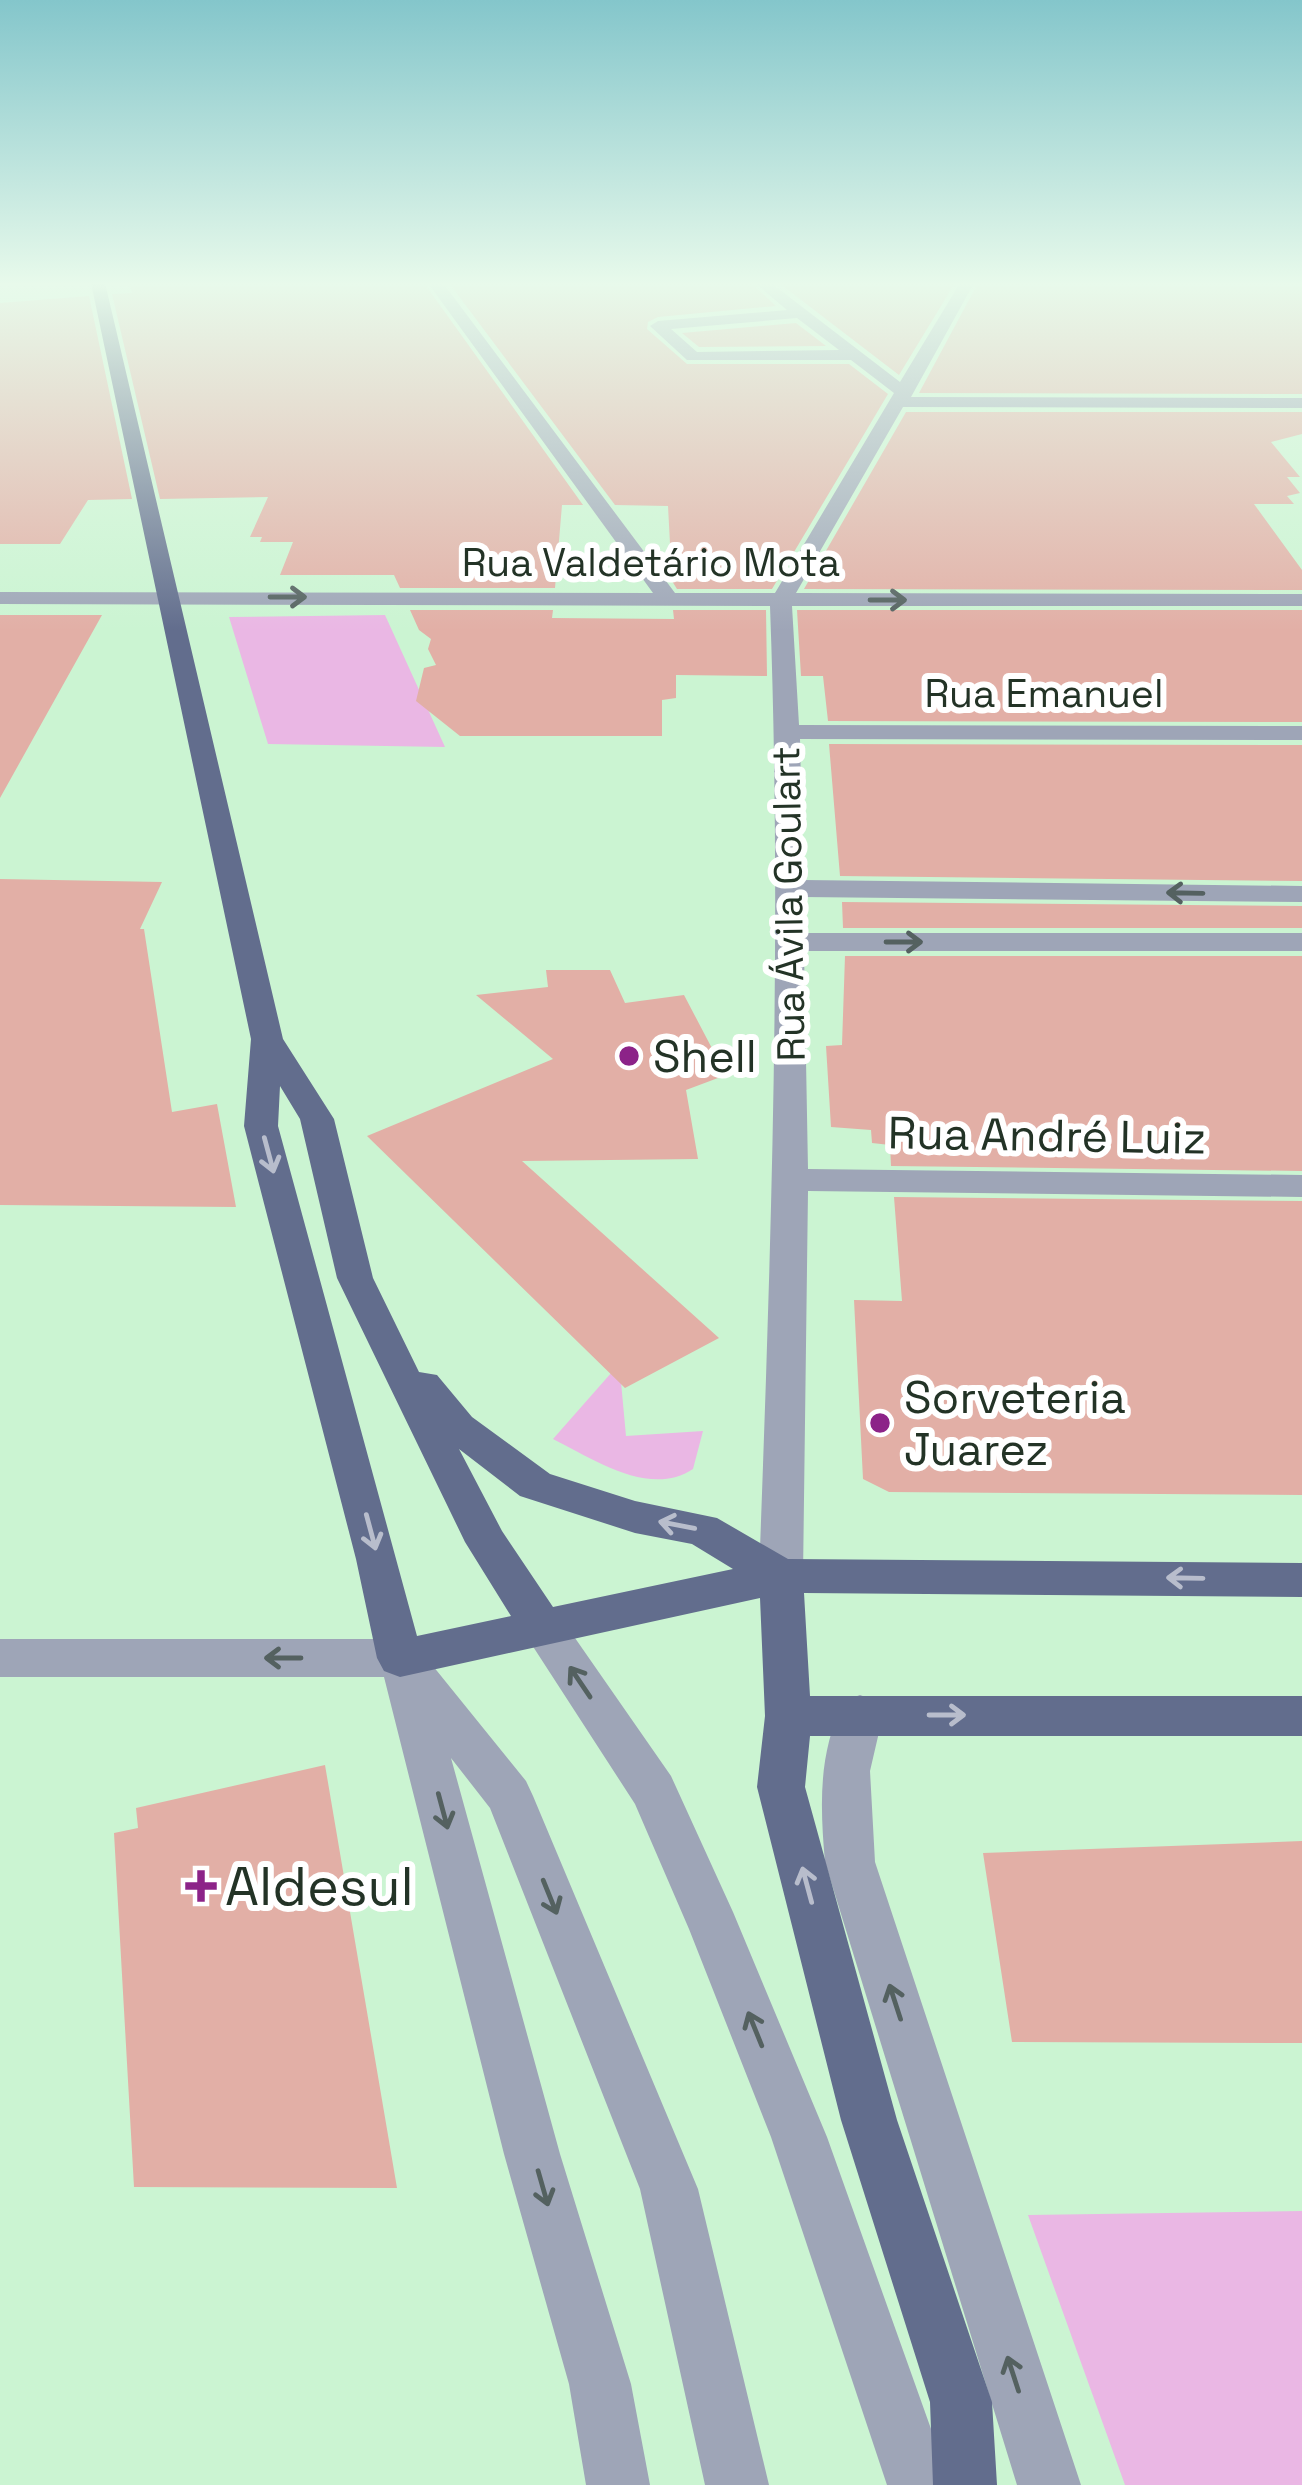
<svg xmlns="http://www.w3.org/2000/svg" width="1302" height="2485" viewBox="0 0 1302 2485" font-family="'Space Grotesk',sans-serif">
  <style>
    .green { fill: #eab7e4 }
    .building { fill: #e2afa6 }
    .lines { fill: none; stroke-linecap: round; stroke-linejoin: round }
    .minor { fill: #9ea5b7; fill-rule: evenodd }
    .major { fill: #626d8d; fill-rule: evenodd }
    .oneway { stroke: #546160 }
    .oneway2 { stroke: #b8bdcc }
    .poi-dot { fill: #8c2388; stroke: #fff; stroke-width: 4.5 }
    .labels { text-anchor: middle; stroke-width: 12; stroke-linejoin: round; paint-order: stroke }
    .far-street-label { font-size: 39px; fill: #233326; stroke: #fff }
    .poi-label { font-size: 45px; fill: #233326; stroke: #fff; text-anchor: start }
    .street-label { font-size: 45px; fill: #233326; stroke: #fff }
    .near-poi-label { font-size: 54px; fill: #233326; stroke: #fff; text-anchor: start }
  </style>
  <rect width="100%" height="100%" fill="#cbf4d2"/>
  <path class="green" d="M385,615l60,132 -177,-3 -39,-127z
    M612,1372l9,10 5,54 77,-5 -10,38c-43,29 -100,-10 -140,-30z
    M1302,2211v274h-177l-97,-270z"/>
  <path class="building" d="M129,283h295l159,222h-21l-7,83h-155l-6,-13h-114l13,-33h-33l2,-5h-12l18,-40 -108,2 -48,-205 20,-1z
    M449,283h302l25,23 -118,11 -10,5 -1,7 40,35h162l39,30 -116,195h-95l-5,-8 -4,-75 -53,-1z
    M779,283h176l-56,92z
    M978,283h324v111l-383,-1z
    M89,296l43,203 -44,1 -28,44h-60v-241z
    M796,323l30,23 -127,1 -17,-14z
    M906,412h396v22l-31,8 29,35h-13l13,16 -13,3 7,8h-40l48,66v20l-498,-1z
    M410,610h143l-1,8 122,1 -1,-9h93l1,66 -91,-1v23l-14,2v36h-202l-44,-35 8,-33 12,-3 -8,-16 3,-10 -12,-9z
    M797,610h505v112l-474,-1 -5,-45h-22z
    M0,615h102l-102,183z
    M829,744l473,1v136l-462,-5z
    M0,879l162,3 -22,47h4l28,183 45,-8 19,103 -236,-2z
    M842,902l460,4v22h-459z
    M845,956h457v215l-411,-5 -1,-21 -18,-2 -1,-13 -40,-3 -5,-81 16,-1z
    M546,970h64l15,33 59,-8 42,80 -40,15 12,69 -176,2 197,177 -94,50 -258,-252 186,-77 -77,-64 72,-8z
    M894,1197l408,4v294l-413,-3 -26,-13 -9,-179 48,1z
    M325,1765l72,423 -263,-1 -20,-354 24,-5 -2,-20z
    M1302,1841v202l-290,-1 -29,-189z"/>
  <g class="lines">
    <path class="minor" d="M428,283h15l232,310h100l119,-200 -43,-33h-164l-37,-34 8,-5 129,-11 -32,-27h16l129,99 60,-99h14l-63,114 391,1v10l-399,-1 -107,186 506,1v12h-510l7,119 503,1v14l-502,-1 3,141 499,6v16l-499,-5 1,36h498v18h-498l4,218 494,6v22l-494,-6 -5,385 -7,12 -15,5 -15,-5 -7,-12c12,-326 23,-648 11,-970l-770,-2v-12l653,1zM797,318l42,32 -142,2 -26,-23z
      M543,1610l16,5 112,161 62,136 94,225 124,348h-64l-116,-348 -82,-208 -54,-125 -114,-176 6,-13z
      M0,1639h400l16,6 110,136 7,15 165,393 71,296h-64l-65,-296 -150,-381 -39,-50 109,396 71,230 19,101h-64l-17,-101 -65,-230 -120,-477h-384z
      M860,1695l16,6 7,14 -13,56 5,91 206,623h-64l-192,-623c-5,-57 -7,-109 19,-161z"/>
    <path class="major" d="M91,283h14l178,756 51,80 39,159 46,94 18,3 35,42 78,57 85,27 82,17 71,41 514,4v34l-498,-4 6,103h492v40h-492l-5,51 92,333 95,282 5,83h-64l-3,-83 -89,-282 -84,-333 8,-71 -5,-118 -360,79 -16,-6 -7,-13 -21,-99 -112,-433 7,-87zM280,1086l20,33 37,159 128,264 46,74 -94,20 -139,-510zM459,1449l61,47 115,37 57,11 41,25 -180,38 -51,-76z"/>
  </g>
  <defs><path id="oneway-shaft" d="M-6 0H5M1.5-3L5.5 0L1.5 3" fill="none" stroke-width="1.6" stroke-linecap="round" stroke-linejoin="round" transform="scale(3)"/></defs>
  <g class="oneway">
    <use href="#oneway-shaft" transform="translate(288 597)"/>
    <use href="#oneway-shaft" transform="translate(888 600)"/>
    <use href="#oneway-shaft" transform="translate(1185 893) rotate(-179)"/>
    <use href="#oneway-shaft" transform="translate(904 942)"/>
    <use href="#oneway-shaft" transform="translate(283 1658) rotate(-180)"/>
    <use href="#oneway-shaft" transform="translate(580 1682) rotate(-124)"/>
    <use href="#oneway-shaft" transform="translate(443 1811) rotate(75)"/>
    <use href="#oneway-shaft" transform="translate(550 1897) rotate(68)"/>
    <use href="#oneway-shaft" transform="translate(895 2002) rotate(-108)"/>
    <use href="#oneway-shaft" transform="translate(755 2029) rotate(-112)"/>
    <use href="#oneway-shaft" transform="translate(543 2188) rotate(74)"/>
    <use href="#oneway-shaft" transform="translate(1013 2374) rotate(-108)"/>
  </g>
  <g class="oneway2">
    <use href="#oneway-shaft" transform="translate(269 1155) rotate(75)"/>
    <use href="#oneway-shaft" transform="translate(677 1525) rotate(-169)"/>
    <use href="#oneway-shaft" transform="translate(371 1532) rotate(75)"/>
    <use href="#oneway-shaft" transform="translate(1185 1578) rotate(-179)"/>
    <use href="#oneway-shaft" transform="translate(947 1715)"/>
    <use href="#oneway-shaft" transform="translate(807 1885) rotate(-105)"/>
  </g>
  <linearGradient id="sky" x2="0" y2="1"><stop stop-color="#84c6cb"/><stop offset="0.45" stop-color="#e8faeb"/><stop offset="1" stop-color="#e8faeb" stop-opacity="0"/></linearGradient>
  <rect width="1302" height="631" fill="url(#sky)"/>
  <g class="poi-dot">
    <circle cx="629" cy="1056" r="12"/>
    <circle cx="880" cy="1423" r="12"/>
    <path d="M195 1868h12v12h12v12h-12v12h-12v-12h-12v-12h12z"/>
  </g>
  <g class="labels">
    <g class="far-street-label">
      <text x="651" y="576">Rua Valdetário Mota</text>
      <text x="1044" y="707">Rua Emanuel</text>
      <text transform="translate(788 904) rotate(-91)" y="14">Rua Ávila Goulart</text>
    </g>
    <g class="poi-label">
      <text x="653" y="1072">Shell</text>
      <text x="904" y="1413">Sorveteria<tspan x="904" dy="52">Juarez</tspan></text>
    </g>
    <g class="street-label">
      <text transform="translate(1047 1135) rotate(1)" y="16">Rua André Luiz</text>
    </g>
    <g class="near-poi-label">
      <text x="225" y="1905">Aldesul</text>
    </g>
  </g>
</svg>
